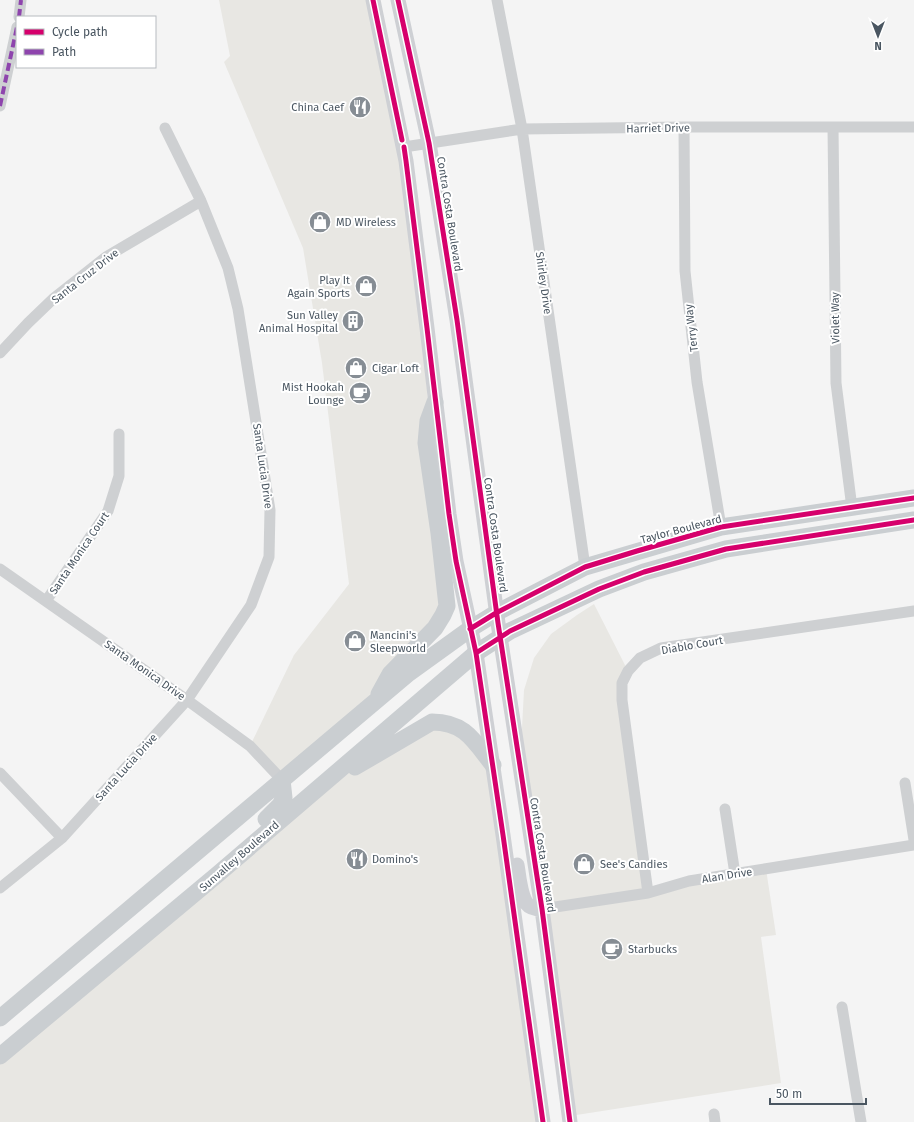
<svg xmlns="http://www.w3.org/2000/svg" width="914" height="1122" viewBox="0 0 914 1122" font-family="'Fira Sans',sans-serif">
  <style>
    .commercial { fill: #e8e7e3 }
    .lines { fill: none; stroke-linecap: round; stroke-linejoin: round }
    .minor { stroke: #ced0d2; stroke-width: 11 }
    .secondary { stroke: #ced0d4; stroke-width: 15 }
    .primary { stroke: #caced1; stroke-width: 17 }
    .quiet { stroke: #8e44ad; stroke-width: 4; stroke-dasharray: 8 4; stroke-linecap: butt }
    .cycleway-casing { stroke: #fff; stroke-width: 8 }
    .cycleway { stroke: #d6006c; stroke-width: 5 }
    .labels { text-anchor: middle; stroke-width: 4; stroke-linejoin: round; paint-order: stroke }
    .poi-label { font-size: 11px; fill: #4a5661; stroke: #fff; text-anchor: start }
    .street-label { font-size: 11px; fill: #4a5661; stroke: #fff }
  </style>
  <rect width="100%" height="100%" fill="#f4f4f4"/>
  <path class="commercial" d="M219,0h154l33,161 41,445 -71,96 -94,78 -32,-34 44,-91 55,-71 -27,-221 -19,-115 -79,-186 6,-6z
    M594,604l34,67 -6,12 26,210 118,-24 10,66 -15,2 20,146 -211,33 -50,-350 4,-76 10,-32 17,-24 26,-19z
    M439,722l54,43 50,357h-543v-66l315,-266z"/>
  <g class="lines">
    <path class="minor" d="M497,0l25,129 63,438
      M19,17l2,-17
      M0,106l17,-79
      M684,127l1,144 12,111 24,145
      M833,127l3,256 16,125
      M404,147l118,-18 162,-2h230
      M0,353l28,-30 26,-25 52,-41 95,-56
      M0,569l187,131 63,46 32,34
      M46,601l62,-90 11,-35v-42
      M0,773l62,65
      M905,783l9,57
      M725,809l10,65
      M0,888l62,-50 125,-138 64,-95 18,-48 1,-47 -32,-201 -10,-41 -27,-67 -36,-73
      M648,893l-26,-193v-17l6,-12 12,-13 21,-10 253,-37
      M542,909l106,-16 41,-12 225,-36
      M842,1007l19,115
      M714,1114l1,8"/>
    <path class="secondary" d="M373,0l33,161 21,167 22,186 7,47 20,92 27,182 40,287
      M398,0l31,143 28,177 41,303 44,286 28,213
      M517,865c2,10 3,30 10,39 3,4 9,5 15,5"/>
    <path class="primary" d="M379,694l11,-20 45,-46 8,-13 4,-9 -8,-73 -13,-90 2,-22 7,-19
      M355,767l77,-45c33,0 42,19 61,43
      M266,819l14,-14 4,-7 -2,-18
      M0,1018l409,-345 61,-44 26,-16 89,-46 136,-40 193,-29
      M0,1056l218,-182 258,-221 34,-22 89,-42 45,-17 82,-23 188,-29"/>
    <path class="quiet" d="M19,17l2,-17
      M0,106l17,-79"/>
    <g class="cycleway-casing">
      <path id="cycleway" d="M373,0l29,140
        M398,0l31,143 28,177 41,303 44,286 28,213
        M404,147l2,14 21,167 22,186 7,47 20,92 27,182 40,287
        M470,629l26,-16 89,-46 52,-16 84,-24 193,-29
        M476,653l34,-22 89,-42 45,-17 82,-23 188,-29"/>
    </g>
    <use href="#cycleway" class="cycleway"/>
  </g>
  <defs>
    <g id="restaurant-disc" transform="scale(1.15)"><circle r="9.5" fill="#868d94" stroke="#fff"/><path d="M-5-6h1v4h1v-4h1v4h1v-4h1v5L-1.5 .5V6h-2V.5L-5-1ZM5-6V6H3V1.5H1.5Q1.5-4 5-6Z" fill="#fff"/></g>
    <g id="shop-disc" transform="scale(1.15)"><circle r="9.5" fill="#868d94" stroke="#fff"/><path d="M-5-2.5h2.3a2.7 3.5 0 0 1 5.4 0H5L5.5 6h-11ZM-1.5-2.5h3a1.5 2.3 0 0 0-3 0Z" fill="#fff"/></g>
    <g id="building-disc" transform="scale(1.15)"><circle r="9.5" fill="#868d94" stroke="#fff"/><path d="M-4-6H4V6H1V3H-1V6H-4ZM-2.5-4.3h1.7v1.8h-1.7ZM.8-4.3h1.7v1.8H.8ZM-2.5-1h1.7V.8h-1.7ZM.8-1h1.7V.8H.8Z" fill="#fff"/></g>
    <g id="cafe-disc" transform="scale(1.15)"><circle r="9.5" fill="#868d94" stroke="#fff"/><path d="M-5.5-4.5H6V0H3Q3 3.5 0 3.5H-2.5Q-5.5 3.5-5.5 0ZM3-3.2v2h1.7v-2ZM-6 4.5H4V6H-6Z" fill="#fff"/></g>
  </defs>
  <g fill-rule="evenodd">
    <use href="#restaurant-disc" x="360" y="107"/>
    <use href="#shop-disc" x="320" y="222"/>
    <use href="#shop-disc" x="366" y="286"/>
    <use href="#building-disc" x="353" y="321"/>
    <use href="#shop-disc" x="356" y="368"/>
    <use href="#cafe-disc" x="360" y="393"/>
    <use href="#shop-disc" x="355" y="641"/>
    <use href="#restaurant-disc" x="357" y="859"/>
    <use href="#shop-disc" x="584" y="864"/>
    <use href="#cafe-disc" x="612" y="949"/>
  </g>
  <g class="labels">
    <g class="poi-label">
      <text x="344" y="111" text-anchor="end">China Caef</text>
      <text x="336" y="226">MD Wireless</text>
      <text x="350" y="284" text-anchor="end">Play It<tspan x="350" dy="13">Again Sports</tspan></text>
      <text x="338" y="319" text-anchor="end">Sun Valley<tspan x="338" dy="13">Animal Hospital</tspan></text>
      <text x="372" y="372">Cigar Loft</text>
      <text x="344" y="391" text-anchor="end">Mist Hookah<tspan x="344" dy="13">Lounge</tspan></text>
      <text x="370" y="639">Mancini's<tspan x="370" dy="13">Sleepworld</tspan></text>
      <text x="372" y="863">Domino's</text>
      <text x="600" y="868">See's Candies</text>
      <text x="628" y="953">Starbucks</text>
    </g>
    <g class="street-label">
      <text transform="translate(658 128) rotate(-1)" y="4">Harriet Drive</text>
      <text transform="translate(450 214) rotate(81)" y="4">Contra Costa Boulevard</text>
      <text transform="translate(85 276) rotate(-38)" y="4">Santa Cruz Drive</text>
      <text transform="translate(544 283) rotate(82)" y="4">Shirley Drive</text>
      <text transform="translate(835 318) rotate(-91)" y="4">Violet Way</text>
      <text transform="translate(691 328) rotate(-97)" y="4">Terry Way</text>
      <text transform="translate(263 466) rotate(82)" y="4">Santa Lucia Drive</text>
      <text transform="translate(681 529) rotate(-15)" y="4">Taylor Boulevard</text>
      <text transform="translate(496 535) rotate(82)" y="4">Contra Costa Boulevard</text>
      <text transform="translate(79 553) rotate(-56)" y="4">Santa Monica Court</text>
      <text transform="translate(692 645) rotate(-10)" y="4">Diablo Court</text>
      <text transform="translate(145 670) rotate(35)" y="4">Santa Monica Drive</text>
      <text transform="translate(126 767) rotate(-48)" y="4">Santa Lucia Drive</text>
      <text transform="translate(543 855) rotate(81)" y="4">Contra Costa Boulevard</text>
      <text transform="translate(239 856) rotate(-41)" y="4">Sunvalley Boulevard</text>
      <text transform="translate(727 875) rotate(-9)" y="4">Alan Drive</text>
    </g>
  </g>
  <rect x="16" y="16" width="140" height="52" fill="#ffffff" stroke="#b7bbc0"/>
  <rect x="24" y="29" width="20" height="6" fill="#d6006c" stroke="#b7bbc0"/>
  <text x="52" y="36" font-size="12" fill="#4a5661">Cycle path</text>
  <rect x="24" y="49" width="20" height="6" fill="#8e44ad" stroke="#b7bbc0"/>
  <text x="52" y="56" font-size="12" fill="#4a5661">Path</text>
  <g transform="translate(878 36) rotate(180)" stroke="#ffffff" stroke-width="3" paint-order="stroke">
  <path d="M0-3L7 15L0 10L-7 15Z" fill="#4a5661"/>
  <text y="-6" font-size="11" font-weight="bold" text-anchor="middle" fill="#4a5661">N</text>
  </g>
  <path d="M770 1098v6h96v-6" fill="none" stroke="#4a5661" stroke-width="2"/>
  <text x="776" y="1098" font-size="12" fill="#4a5661" stroke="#ffffff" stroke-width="3" paint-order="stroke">50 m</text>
</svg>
